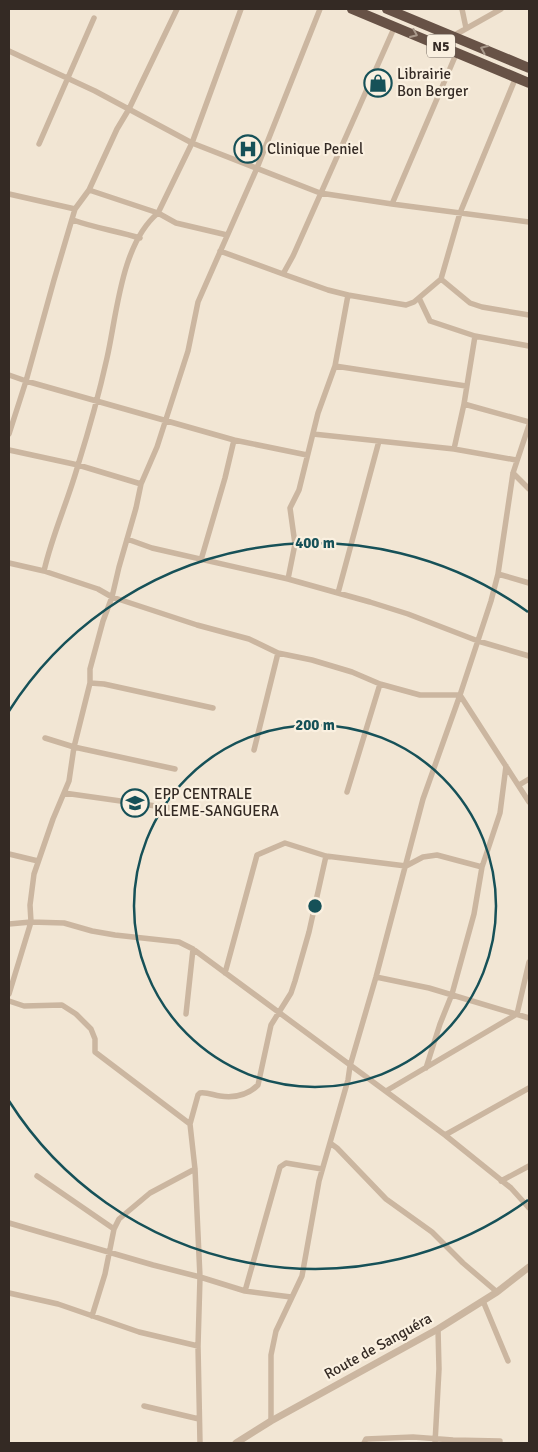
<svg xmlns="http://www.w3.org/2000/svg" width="538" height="1452" viewBox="0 0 538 1452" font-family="Signika,sans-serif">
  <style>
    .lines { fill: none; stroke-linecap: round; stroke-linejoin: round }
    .minor { stroke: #cbb6a0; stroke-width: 5.5 }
    .tertiary { stroke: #cbb6a0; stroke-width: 7 }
    .trunk { stroke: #675246; stroke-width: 10 }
    .oneway { stroke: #a9998b }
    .ring { fill: none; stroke: #165158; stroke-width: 2.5 }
    .labels { text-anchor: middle; stroke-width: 4.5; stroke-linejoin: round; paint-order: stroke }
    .shield { fill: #faf0e0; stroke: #6f655c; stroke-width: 1 }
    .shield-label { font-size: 14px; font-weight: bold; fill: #342a24 }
    .poi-label { font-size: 15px; fill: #342a24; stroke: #faf0e0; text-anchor: start }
    .street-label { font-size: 15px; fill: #342a24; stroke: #faf0e0 }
    .centre { fill: #165158; stroke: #faf0e0; stroke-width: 2.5 }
    .ring-label { font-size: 15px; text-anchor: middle; font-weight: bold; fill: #165158; stroke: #faf0e0; stroke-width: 4.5; stroke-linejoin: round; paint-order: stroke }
  </style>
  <rect width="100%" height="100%" fill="#f2e6d4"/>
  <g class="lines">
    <path class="minor" d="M462,9l4,19
      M453,36l48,-27
      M9,51l86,40 97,52 128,50 72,11 137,18
      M516,77l-56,136 -19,66 29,24 12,4 47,8
      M39,144l55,-126
      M89,190l69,23 18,10 51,12
      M9,194l66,15
      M392,204l65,-152
      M73,220c22,8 44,11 67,18
      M220,251l63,23 10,-18 102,-230
      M283,274l45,16 20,5 -13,71 -17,47 -19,77 -9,18 5,36 -7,35
      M348,295l58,10 8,-3 27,-23
      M419,298l11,23 45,15
      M335,366l131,20
      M9,375l17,6 28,-101 21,-71 14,-19 28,-61 12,-20 48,-100
      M464,404l65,18
      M9,434l17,-53 208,59 -9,38 -24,82
      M313,434l66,7
      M234,440l73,15
      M454,449l10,-45 11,-68 54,10
      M9,450l69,15 63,19
      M513,473l16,16
      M127,539l25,9 136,31 82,23 38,12 70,27 51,15
      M9,563l35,8 54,18 14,8 85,28 52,14 29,14 34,7 40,12 28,12 40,11h40l69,107
      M44,571c8,-36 24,-70 34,-106 11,-35 21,-71 29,-107 10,-44 14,-114 51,-145l34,-70 49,-134
      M498,574l31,9
      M338,593l41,-152 75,8 62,11
      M90,683l14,1 109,24
      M254,750l24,-97
      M175,769l-101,-22 16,-64v-14l13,-48 9,-24 7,-30 17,-59 5,-24 16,-37 31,-96 10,-49 59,-134 63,-159
      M519,785l10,-6
      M347,792l33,-108
      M64,793l113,16
      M9,854l29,7
      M9,924l22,-2 33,1 28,8 23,4 64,7 14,7 252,186 66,53 18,20
      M225,973l32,-118 28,-12 41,13 80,10 17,-9 14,-2 45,12 18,-54 6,-47
      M376,977l53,11 100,30
      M9,994l22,-72 -1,-17 4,-31 19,-55 16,-38 5,-34 -29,-9
      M9,1001l15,5 38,-1 14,9 15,15 4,10v13l95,72
      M186,1014l7,-65
      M426,1068l14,-44 12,-30 22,-80 8,-47
      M386,1091l131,-77 12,-52
      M445,1135l84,-47
      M330,1143l7,5 49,51 46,33 31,31 34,29
      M37,1176l77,53
      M501,1181l28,-15
      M9,1223l144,42 47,12 45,14 46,6
      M245,1291l35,-124 6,-4 36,6
      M9,1293l49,11 81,28 59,14
      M483,1301l25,60
      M92,1316l13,-42 9,-45 5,-10 31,-26 45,-24
      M144,1406l55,13
      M271,1421v-66l5,-24 26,-55 17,-95 29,-101 2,-14 26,-89 47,-178 37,-104 31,-94 7,-27 15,-101 16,-48
      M200,1443l-2,-97 2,-69 -5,-108 -5,-45 8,-29 2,-2c7,-1 13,2 20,3 14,2 28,-1 38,-11l13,-60 20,-32 4,-12 14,-49 17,-76
      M364,1443l2,-4 47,-2 40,3 47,1
      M435,1443l4,-74 -1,-40"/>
    <path class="tertiary" d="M236,1443l35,-22 167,-92 59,-37 32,-25"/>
    <path class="trunk" d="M352,9l177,74
      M387,9l142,59"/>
  </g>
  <defs><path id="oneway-chevron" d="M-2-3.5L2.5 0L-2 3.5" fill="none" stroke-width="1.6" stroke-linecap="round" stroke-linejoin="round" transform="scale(1.25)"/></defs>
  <g class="oneway">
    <use href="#oneway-chevron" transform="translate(414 34) rotate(23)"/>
    <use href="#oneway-chevron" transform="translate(484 49) rotate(-157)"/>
  </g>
  <g class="ring">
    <circle cx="315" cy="906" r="181"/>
    <path d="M528 1200A363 363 0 0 1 9 1101M9 711A363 363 0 0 1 528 612"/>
  </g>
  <defs>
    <g id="shop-ring" transform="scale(1.4375)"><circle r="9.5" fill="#faf0e0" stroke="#165158" stroke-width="1.5"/><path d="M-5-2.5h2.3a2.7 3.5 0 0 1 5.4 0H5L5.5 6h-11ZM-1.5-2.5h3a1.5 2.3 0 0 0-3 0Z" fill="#165158"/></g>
    <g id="hospital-ring" transform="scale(1.4375)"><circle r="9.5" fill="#faf0e0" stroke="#165158" stroke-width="1.5"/><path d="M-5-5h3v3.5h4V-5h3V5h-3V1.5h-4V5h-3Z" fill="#165158"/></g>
    <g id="school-ring" transform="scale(1.4375)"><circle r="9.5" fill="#faf0e0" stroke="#165158" stroke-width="1.5"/><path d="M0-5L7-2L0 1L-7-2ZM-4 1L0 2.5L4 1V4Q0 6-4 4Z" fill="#165158"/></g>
  </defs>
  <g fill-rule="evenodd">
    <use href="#shop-ring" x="378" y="83"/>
    <use href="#hospital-ring" x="248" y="149"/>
    <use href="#school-ring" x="135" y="803"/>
  </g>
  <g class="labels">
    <rect class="shield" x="427" y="34.5" width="28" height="23" rx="4"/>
    <g class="shield-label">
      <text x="441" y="51">N5</text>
    </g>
    <g class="poi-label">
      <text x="397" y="79">Librairie<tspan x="397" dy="17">Bon Berger</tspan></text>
      <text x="267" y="154">Clinique Peniel</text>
      <text x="154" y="799">EPP CENTRALE<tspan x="154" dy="17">KLEME-SANGUERA</tspan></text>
    </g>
    <g class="street-label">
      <text transform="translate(378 1346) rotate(-29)" y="5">Route de Sanguéra</text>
    </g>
  </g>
  <circle cx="315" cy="906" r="8" class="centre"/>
  <g class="ring-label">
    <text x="315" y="548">400 m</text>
    <text x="315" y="730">200 m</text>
  </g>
  <rect width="538" height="1452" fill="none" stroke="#342a24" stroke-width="20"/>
</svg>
